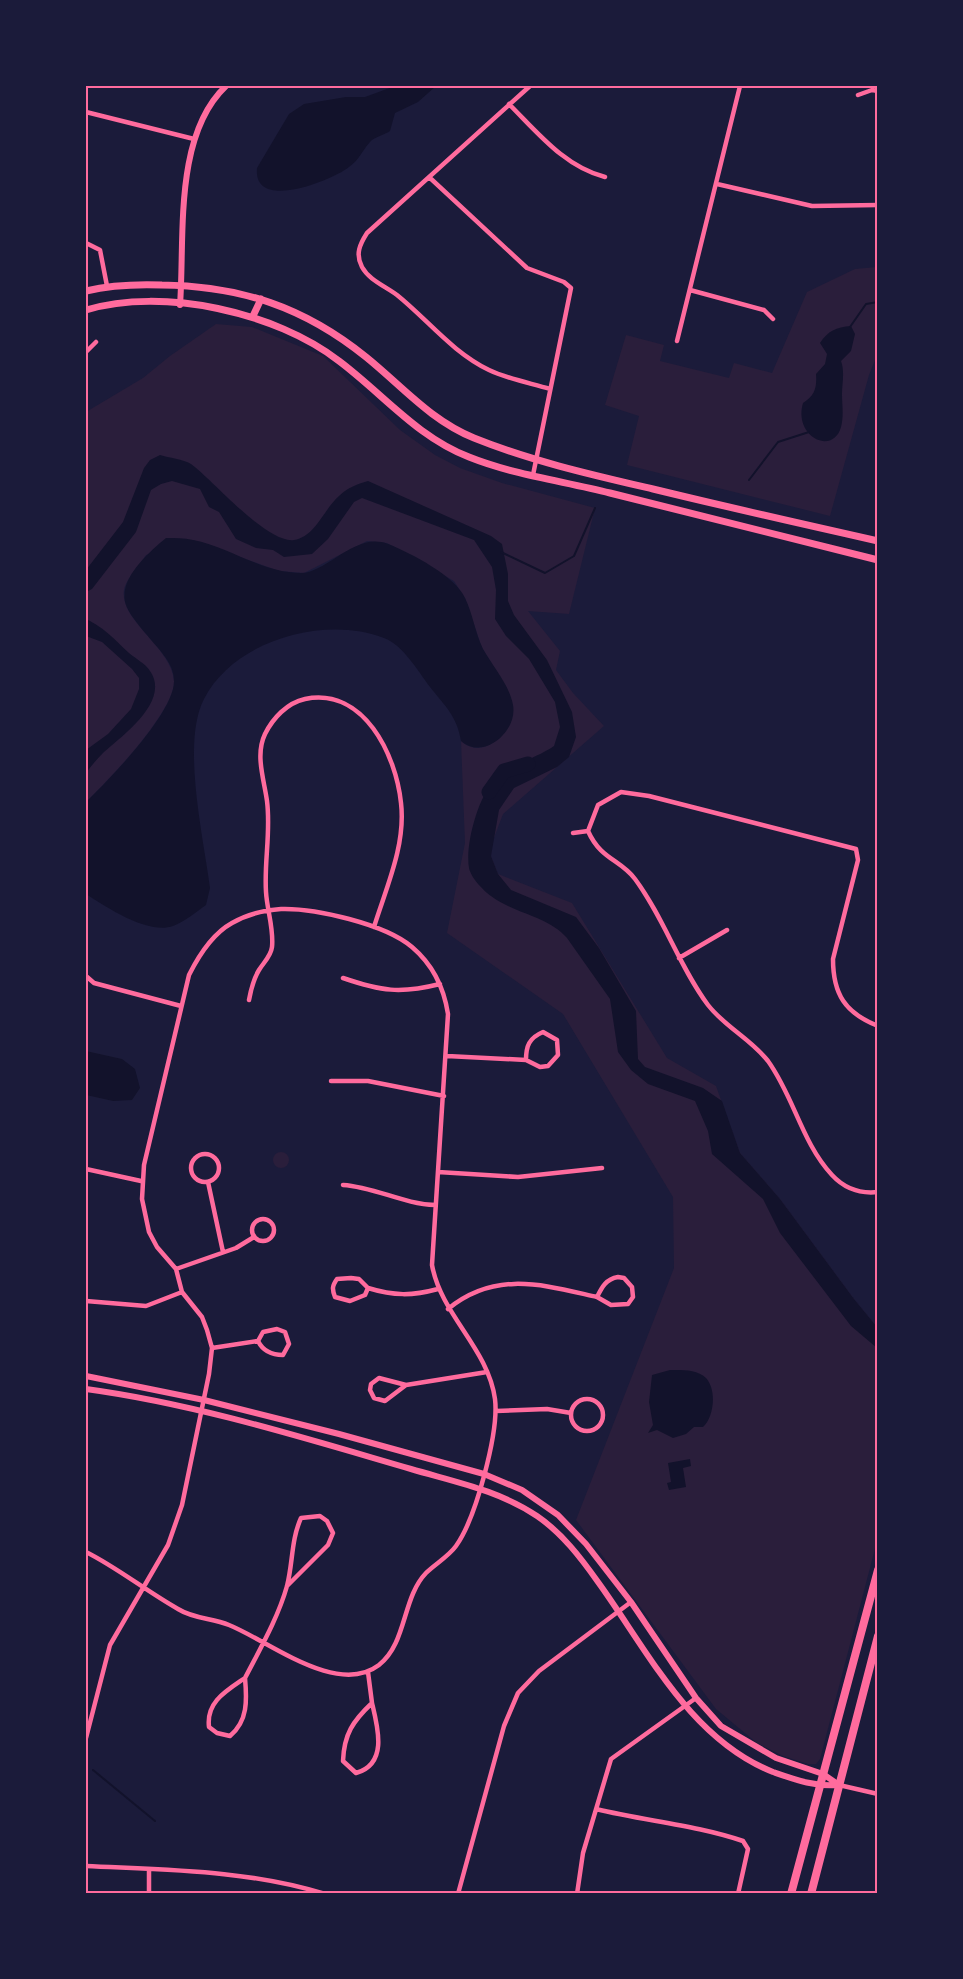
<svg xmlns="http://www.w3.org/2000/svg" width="963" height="1979" viewBox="0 0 963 1979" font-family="'Noto Sans',sans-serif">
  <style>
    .green { fill: #2a1e3b }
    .water { fill: #12122b }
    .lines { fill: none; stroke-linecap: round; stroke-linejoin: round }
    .stream { stroke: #12122b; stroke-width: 2 }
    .river { stroke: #12122b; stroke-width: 15 }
    .minor { stroke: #ff6b9d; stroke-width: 4.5 }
    .tertiary { stroke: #ff6b9d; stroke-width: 6 }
    .secondary { stroke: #ff6b9d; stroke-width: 7 }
    .primary { stroke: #ff6b9d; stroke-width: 8 }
    .neatline { fill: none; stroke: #ff6b9d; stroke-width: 2 }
  </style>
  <rect width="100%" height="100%" fill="#1b1b3a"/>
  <path class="green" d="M877,267v88l-8,20 -39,141 -203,-51 12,-49 -34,-11 21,-70 38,10 -4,16 69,17 5,-15 38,10 35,-81 48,-23z
    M216,324l36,3 71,29 77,74 35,25 25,13 42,15 93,25 -26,106 -41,-3 32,40 -4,19 17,23 31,33 -101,88 -11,29 -1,13 7,18 74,29 95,155 49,28 24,67 40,46 74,100 23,28v214l-57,218 -4,5h-8l-25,-8 -26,-13 -41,-34 -140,-189 98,-252 -1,-71 -110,-183 -116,-81 18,-90 -4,-102c14,12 25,7 39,-3l7,-50 -25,-40 -17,-50 -11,-17 -67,-38 -20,-2 -63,32 -25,-2 -86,-31 -47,15c-6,9 -20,24 -22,35 -5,30 48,58 50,91 1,30 -66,100 -88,121v-390l57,-34 27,-22z
    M273 1160a8 8 0 1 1 16 0a8 8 0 1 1-16 0Z"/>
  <path class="water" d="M395,86h41l-18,16 -23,11 -5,18c-6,4 -16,6 -20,11 -8,9 -11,18 -21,25 -18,14 -96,45 -92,1l32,-54 15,-10 42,-7h19z
    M851,326l4,8 -4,17 -10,10c4,11 1,22 1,33 0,10 2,22 -1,33 -8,29 -48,10 -38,-24 12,-7 14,-16 13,-29l9,-10 2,-10 -7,-11c8,-12 16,-16 31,-17z
    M160,455c9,3 23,4 31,9 22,16 76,80 103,76 21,-3 30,-31 45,-44 8,-8 18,-12 29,-15l123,55 11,8 6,30v27l6,14 33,45 25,52 4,25 -7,20 -12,10 -43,21 -15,22 -8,46 7,18 13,16 65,27 23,31 37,63 2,48 7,8 58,21 19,13 18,52 40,46 74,100 23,28v21l-26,-22 -71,-93 -17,-34 -51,-45 -4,-23 -13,-30 -47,-17 -17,-14 -13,-18 -8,-53 -43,-61c-19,-22 -52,-24 -76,-42 -7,-5 -20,-18 -22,-28 -4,-23 9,-71 25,-87 16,-17 41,-22 60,-35l6,-19 -5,-25 -26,-43 -23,-23 -11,-17 1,-29 -4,-23 -18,-27 -112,-42 -8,4 -26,37 -16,15 -28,3 -11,-7 -17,-2 -20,-9 -17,-27 -10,-5 -9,-18 -28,-8 -11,3 -10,6 -15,42 -44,57 -6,3v-22l37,-48 21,-54 6,-8z
    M166,538c9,0 18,0 27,2 37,7 69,33 108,33 26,0 55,-42 87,-29 23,9 67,32 77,54 8,16 10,35 18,51 10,18 26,35 30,56 5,26 -29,56 -52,36 -4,-25 -16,-35 -31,-54 -12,-16 -27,-42 -46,-49 -59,-23 -150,2 -180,61 -23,44 0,140 6,189l-4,17c-10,7 -22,17 -33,21 -25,9 -67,-19 -87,-32v-92c22,-21 89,-90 88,-121 0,-13 -7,-22 -15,-32 -9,-11 -29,-32 -33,-44 -9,-25 23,-53 40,-67z
    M86,619c20,10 27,19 43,34 7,6 17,11 21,18 21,30 -28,65 -46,81 -7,7 -13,14 -18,21v-23l22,-16 23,-25 8,-20v-11l-7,-9 -30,-27 -16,-6z
    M86,1051l36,8 13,10 5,19 -8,12 -19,1 -27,-6z
    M670,1370c11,0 27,-1 36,8 11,12 8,39 -3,49h-9l-8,7 -13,4 -16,-8 -9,3 5,-8 -4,-23 3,-27z
    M690,1459l1,7 -8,2 3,19 -17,3 -2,-7 4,-1 -3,-19z"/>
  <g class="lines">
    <path class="stream" d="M850,327l16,-23 12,-2
      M749,480l29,-38 31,-10
      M501,552l44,21 29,-17 21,-48
      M93,1770l62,51"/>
    <path class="river" d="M489,792l15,-21 24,-7"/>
    <path class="minor" d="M530,86l-163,147c-7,11 -12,21 -5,34 7,13 23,19 35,28 31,25 55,57 92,75 19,9 41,13 61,19
      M858,95l14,-5 6,1
      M509,104c29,29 56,63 96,73
      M86,112l108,27
      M429,177l98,91 37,14 7,6 -38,187
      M717,184l95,22 66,-1
      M86,243l14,7 7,36
      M690,290l74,20 9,9
      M677,341l63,-255
      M86,352l10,-10
      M573,833l15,-2
      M679,958l48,-28
      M86,976l8,7 87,23
      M343,978c38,13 57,16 97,6
      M249,1000c2,-11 4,-20 10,-30 5,-8 12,-14 13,-23 2,-18 -5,-37 -6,-55 -2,-31 5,-60 1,-91 -3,-22 -12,-46 -2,-67 8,-16 22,-31 40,-35 59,-12 91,56 96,104 5,42 -15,85 -27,124
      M878,1026c-33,-13 -45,-32 -45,-67l25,-99 -2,-11 -207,-53 -28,-4 -23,13 -10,26c13,29 32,28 47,48 29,39 44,87 73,126 17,22 43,34 60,56 26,36 34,82 64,114 12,13 28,19 46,17
      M447,1056l79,4 14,7 8,-1 10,-11 -1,-15 -14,-8c-14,6 -17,14 -17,28
      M331,1081h37l76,15
      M191 1168a14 14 0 1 1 28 0a14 14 0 1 1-28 0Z
      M86,1169l55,12
      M438,1172l80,5 84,-9
      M208,1182l15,70
      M343,1185c32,2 60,19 92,20
      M252 1230a11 11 0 1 1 22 0a11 11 0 1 1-22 0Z
      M176,1269l60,-21 18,-11
      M618,1277l6,1 8,9 1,10 -5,7 -17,1 -14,-8c5,-10 9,-18 21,-20z
      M351,1278l8,1 9,9 -3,7 -15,6 -15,-4c-3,-8 -3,-11 2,-18z
      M368,1288c26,8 44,8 70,1
      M86,1301l60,5 36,-14
      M448,1309c48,-39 95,-24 149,-12
      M212,1348l46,-7 5,-9 14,-3 8,3 4,12 -6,11c-11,0 -20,-4 -25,-14
      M406,1385l-27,-7 -8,6 -1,6 4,8 11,3 21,-16 81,-13
      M571 1415a16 16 0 1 1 32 0a16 16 0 1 1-32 0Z
      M496,1411l51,-2 24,4
      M86,1552c32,16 60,39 92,57 16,10 34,9 51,16 40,16 108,72 150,40 28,-22 23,-67 47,-92 9,-9 22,-16 30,-27 20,-28 43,-114 39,-147 -7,-51 -54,-84 -63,-134l16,-251c-4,-26 -16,-50 -36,-67 -27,-23 -97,-39 -131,-38 -16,1 -35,6 -49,14 -20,11 -33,32 -43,52l-45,190 -2,34 7,33 8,15 19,22 6,23 20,25 5,13 5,18 -3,26 -27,131 -14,40 -58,100 -24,93
      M368,1672l4,31
      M245,1678c15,-29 33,-60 42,-92 6,-23 4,-46 14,-68l19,-2 7,5 6,12 -5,12 -41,41
      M245,1678c2,22 3,43 -15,58l-13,-3 -8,-6c-3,-25 17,-36 36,-49z
      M372,1703c6,25 16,61 -16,70l-13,-12c1,-27 10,-40 29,-58z
      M839,1785l39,9
      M596,1809c49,12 100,16 147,32l5,8 -10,45
      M86,1866c80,4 162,4 239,28
      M149,1894v-25
      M458,1894l46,-168 14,-33 21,-22 92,-69
      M577,1894l6,-41 28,-94 85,-61"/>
    <path class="tertiary" d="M180,305c5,-67 -7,-169 46,-219
      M86,1376l118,24 135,34 145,40 38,16 36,25 28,29 45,58 65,96 25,28 55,32 47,16 16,11
      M86,1389c110,15 218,49 325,80 44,13 87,21 126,47 25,17 44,42 61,66 50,69 92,157 175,190 23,8 42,15 66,13"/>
    <path class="secondary" d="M86,291c25,-6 49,-7 76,-6 79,1 142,22 204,72 36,29 64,63 108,81 57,23 119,37 179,51 74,18 149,35 225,52
      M86,310c77,-23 190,2 253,51 44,33 78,76 130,96 45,18 94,24 141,36 89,22 178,44 268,67
      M253,316l8,-17"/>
    <path class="primary" d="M791,1894l87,-324
      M811,1894l67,-258"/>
  </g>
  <rect width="963" height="1979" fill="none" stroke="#1b1b3a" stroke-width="174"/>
  <rect x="87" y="87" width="789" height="1805" class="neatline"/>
</svg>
